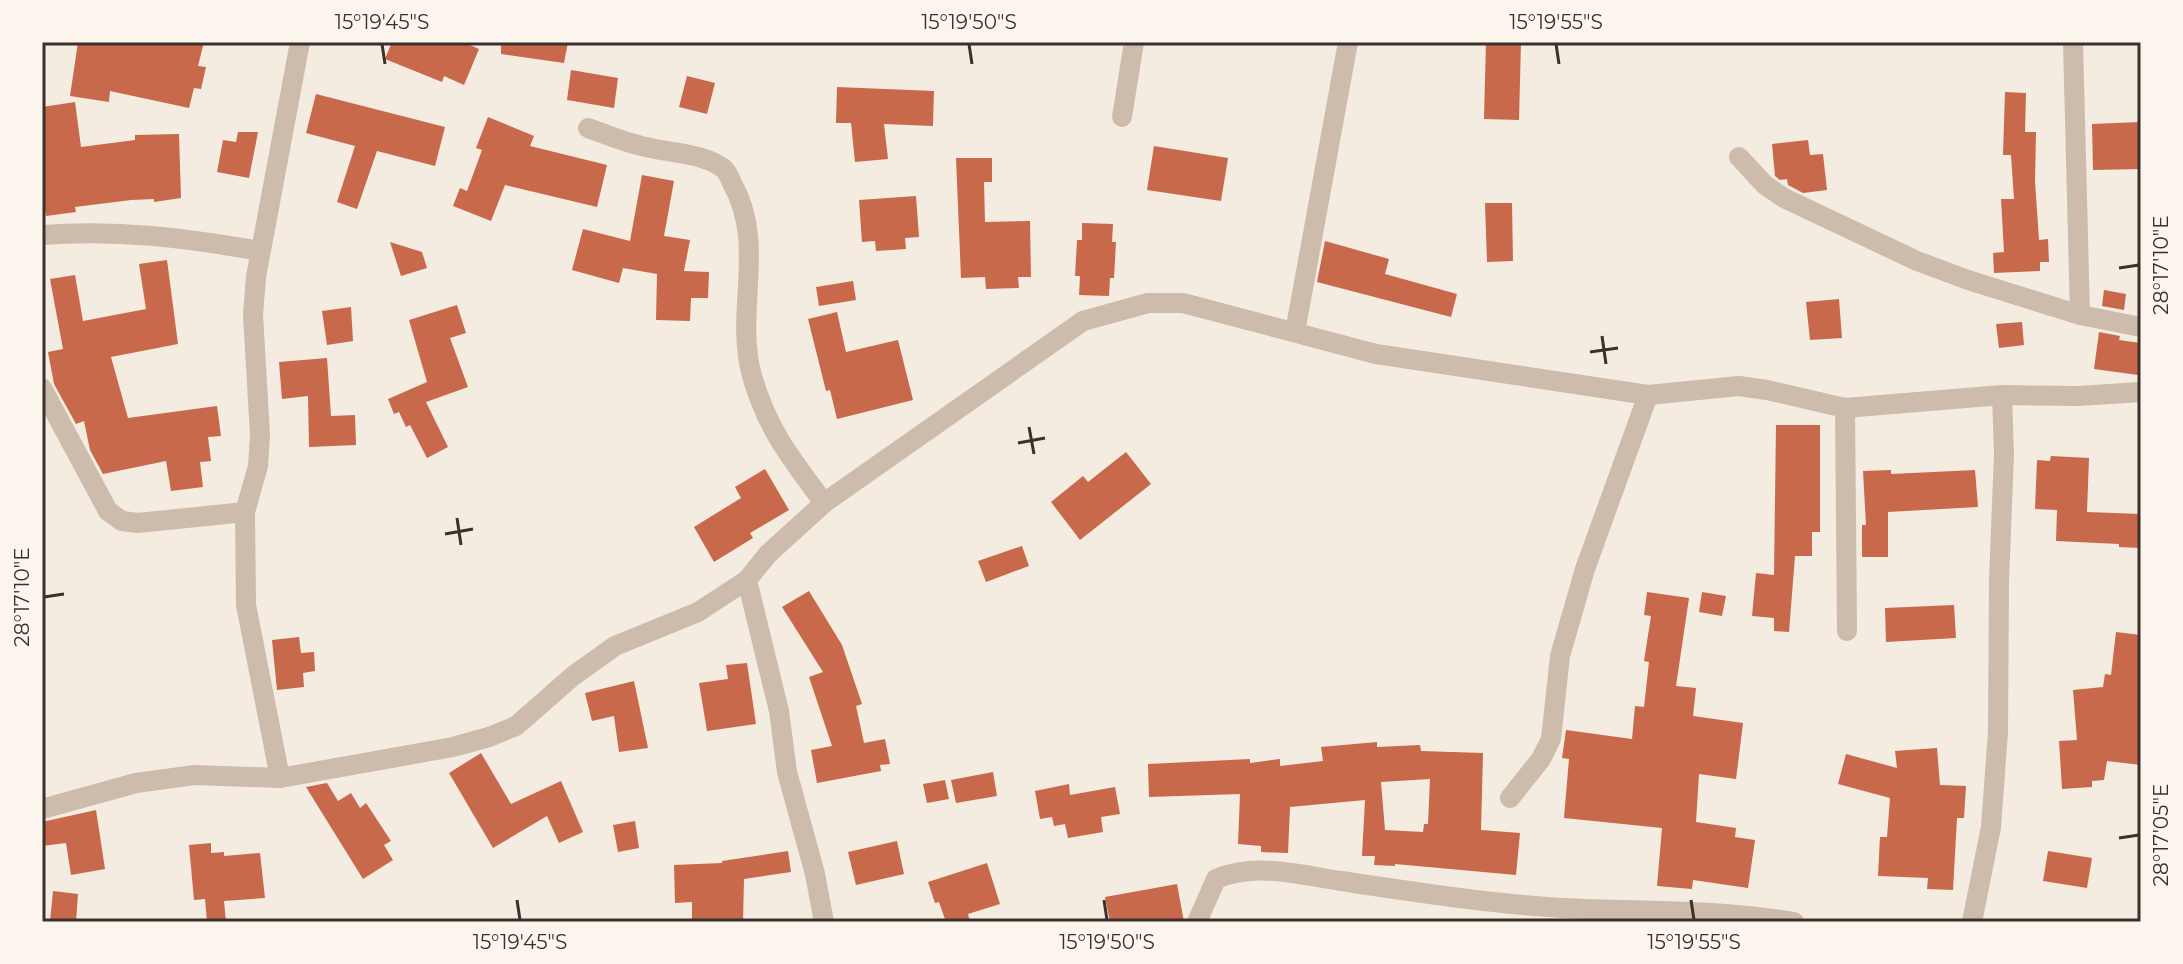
<svg xmlns="http://www.w3.org/2000/svg" width="2183" height="964" font-family="Montserrat,sans-serif">
	<rect width="100%" height="100%" fill="#f4ebe1"/>
	<!-- building -->
	<g fill="#c8694b" fill-rule="evenodd">
		<polygon points="78,42 204,42 198,66 206,67 201,89 194,88 189,108 110,91 109,102 70,96"/>
		<polygon points="392,42 463,42 479,49 464,85 444,76 442,82 385,59"/>
		<polygon points="501,42 568,42 564,63 501,54"/>
		<polygon points="1486,42 1521,42 1519,120 1484,119"/>
		<polygon points="571,70 618,78 614,108 567,100"/>
		<polygon points="687,76 715,83 707,114 679,107"/>
		<polygon points="837,87 934,91 933,126 884,124 888,159 855,162 851,123 836,123"/>
		<polygon points="2005,92 2026,93 2025,132 2036,132 2035,181 2039,240 2048,239 2049,262 2040,262 2040,271 1994,273 1993,253 2004,252 2001,199 2014,199 2011,155 2003,155"/>
		<polygon points="316,94 445,127 435,166 377,151 357,209 337,202 355,146 306,133"/>
		<polygon points="75,102 81,147 135,140 135,135 179,134 181,198 154,202 154,199 131,200 75,207 76,212 46,216 42,192 42,107"/>
		<polygon points="488,117 534,136 530,146 607,165 597,207 505,185 491,221 453,206 460,188 467,191 482,150 476,148"/>
		<polygon points="2141,122 2141,169 2093,170 2092,124"/>
		<polygon points="238,132 258,132 249,178 217,172 223,140 236,142"/>
		<polygon points="1808,140 1810,155 1823,154 1827,190 1803,193 1788,185 1787,179 1780,180 1775,176 1772,144"/>
		<polygon points="1154,146 1228,158 1221,201 1147,190"/>
		<polygon points="956,158 992,158 992,182 984,182 985,222 1030,221 1031,277 1018,277 1019,288 986,289 985,277 961,278"/>
		<polygon points="642,175 674,181 664,236 690,240 684,271 709,272 708,298 691,298 690,321 656,320 657,274 623,268 619,283 572,270 583,229 630,241"/>
		<polygon points="916,196 919,237 905,238 906,249 876,251 875,241 862,242 859,200"/>
		<polygon points="1485,203 1512,203 1513,261 1487,262"/>
		<polygon points="1082,223 1113,224 1112,242 1116,242 1114,278 1110,278 1109,296 1079,295 1080,276 1075,276 1077,240 1082,240"/>
		<polygon points="1325,241 1389,259 1385,274 1457,294 1451,317 1317,282"/>
		<polygon points="390,242 422,252 427,268 401,276"/>
		<polygon points="167,260 178,344 111,357 128,418 217,406 221,436 208,437 211,461 200,462 203,487 171,491 166,461 103,474 90,450 84,421 76,424 54,384 48,352 63,349 50,279 75,275 83,321 146,309 139,264"/>
		<polygon points="853,281 856,300 819,306 816,287"/>
		<polygon points="2104,290 2126,294 2124,310 2102,306"/>
		<polygon points="1839,299 1842,338 1810,340 1806,302"/>
		<polygon points="457,305 466,333 450,338 468,387 426,402 448,447 427,458 410,425 406,427 399,412 394,414 388,399 427,382 409,320"/>
		<polygon points="351,307 353,341 327,345 322,311"/>
		<polygon points="837,312 846,352 898,340 913,400 837,419 830,390 826,391 808,319"/>
		<polygon points="2022,322 2024,345 1999,348 1996,324"/>
		<polygon points="2099,332 2120,336 2119,340 2141,343 2138,375 2094,369"/>
		<polygon points="327,358 331,416 355,415 356,445 309,447 308,396 282,399 279,362"/>
		<polygon points="1776,425 1820,425 1820,532 1812,532 1812,556 1795,556 1789,632 1774,631 1774,618 1752,616 1756,573 1774,575"/>
		<polygon points="1126,452 1151,484 1080,540 1051,502 1083,476 1088,482"/>
		<polygon points="2051,456 2089,458 2087,512 2141,514 2141,548 2119,547 2119,544 2056,541 2057,510 2035,509 2037,460 2050,461"/>
		<polygon points="765,469 789,510 750,533 753,538 714,562 694,527 741,498 735,487"/>
		<polygon points="1891,470 1891,474 1975,470 1978,507 1888,512 1888,557 1862,557 1862,525 1866,525 1863,471"/>
		<polygon points="1022,546 1029,566 986,582 978,561"/>
		<polygon points="809,591 842,645 862,704 856,706 864,743 885,739 890,764 880,765 881,771 817,783 811,750 832,746 809,677 823,672 782,607"/>
		<polygon points="1647,592 1689,598 1676,686 1696,688 1693,716 1743,723 1736,779 1699,774 1696,822 1736,828 1735,837 1755,840 1748,888 1693,880 1692,889 1657,886 1662,828 1564,818 1569,759 1562,758 1566,730 1632,739 1635,706 1644,707 1649,662 1644,661 1651,616 1644,615"/>
		<polygon points="1702,592 1726,596 1722,616 1699,612"/>
		<polygon points="1954,605 1956,638 1886,642 1885,608"/>
		<polygon points="2116,632 2141,635 2138,727 2141,727 2141,765 2107,761 2104,780 2092,781 2092,787 2062,789 2059,741 2077,740 2073,690 2103,687 2105,674 2111,675"/>
		<polygon points="299,637 301,653 314,652 315,671 303,673 304,687 277,690 272,640"/>
		<polygon points="747,663 756,724 707,731 699,683 728,679 726,665"/>
		<polygon points="634,681 648,748 619,752 614,716 592,721 585,693"/>
		<path d="M1377,742v5l43,-2 1,6 62,2 -2,77 39,3 -4,42 -121,-11v2l-21,-1 1,-9h-13l3,-56 -75,7 -2,46 -27,-1v-6l-23,-2 2,-50 -91,3 -1,-33 102,-5v4l30,-4v7l43,-5 -2,-14zM1430,779l-2,45h-4l-1,8 -38,-2 -4,-48z"/>
		<polygon points="1937,748 1940,785 1966,786 1964,818 1957,818 1953,890 1927,889 1928,878 1878,876 1880,837 1887,837 1890,798 1838,784 1846,754 1897,768 1895,751"/>
		<polygon points="481,753 511,804 561,781 583,832 559,843 547,816 493,848 449,773"/>
		<polygon points="993,772 997,796 956,803 951,780"/>
		<polygon points="945,780 949,799 927,803 923,784"/>
		<polygon points="327,783 338,801 351,793 360,808 366,803 391,841 384,845 393,860 363,879 306,787"/>
		<polygon points="1069,784 1070,795 1115,787 1120,814 1101,817 1103,832 1068,838 1065,824 1054,826 1052,817 1040,819 1035,791"/>
		<polygon points="96,810 105,869 71,875 66,843 42,846 42,822"/>
		<polygon points="635,821 639,848 618,852 613,825"/>
		<polygon points="897,841 904,874 856,885 848,852"/>
		<polygon points="211,843 211,853 224,852 224,856 260,853 265,898 224,901 226,922 207,922 205,899 194,900 189,845"/>
		<polygon points="788,851 791,872 744,879 743,922 692,922 692,902 675,903 674,865 722,863 722,861"/>
		<polygon points="2048,851 2092,858 2087,888 2043,881"/>
		<polygon points="987,863 1000,904 968,914 970,922 946,922 939,902 935,903 928,882"/>
		<polygon points="1177,884 1184,922 1110,922 1105,897"/>
		<polygon points="53,891 78,894 76,922 50,922"/>
	</g>
	<g fill="none" stroke-linecap="round" stroke-linejoin="round">
		<!-- minor -->
		<g stroke="#cdbbac" stroke-width="20">
			<polyline points="2073,42 2080,315"/>
			<polyline points="1122,117 1134,42"/>
			<path d="M588,128c19,7 38,15 58,19 24,6 56,6 77,21 4,3 7,10 9,15 35,62 2,127 20,193 16,55 39,82 72,127"/>
			<polyline points="1739,157 1765,185 1784,198 1917,261 1968,280 2080,315 2141,327"/>
			<path d="M42,235c75,-6 144,3 218,16"/>
			<polyline points="1295,332 1348,42"/>
			<polyline points="42,388 108,511 122,521 138,523 245,512"/>
			<polyline points="1845,408 1847,631"/>
			<polyline points="747,580 779,711 787,772 815,874 824,922"/>
			<polyline points="280,778 246,605 245,512 258,466 260,435 253,315 256,277 300,42"/>
			<polyline points="1510,798 1541,759 1551,739 1560,656 1585,569 1648,395"/>
			<polyline points="42,809 136,783 195,775 280,778 453,747 489,737 516,726 573,676 615,646 698,612 747,580 768,554 824,503 1083,321 1148,303 1183,303 1376,354 1648,395 1739,386 1767,390 1845,408 2002,395 2078,396 2141,392"/>
			<path d="M1197,922l19,-43c40,-17 84,-4 125,2 74,11 149,23 223,27 77,4 154,1 230,14"/>
			<polyline points="1972,922 1991,827 1998,732 1999,580 2004,454 2002,395"/>
		</g>
	</g>
	<!-- ticks -->
	<path fill="none" stroke="#3b302b" stroke-width="3" d="M382,44l3,20M969,44l3,20M1556,44l3,20M2119,268l20,-3M1602,336l4,28M1590,352l28,-4M1029,427l5,27M1018,443l27,-5M457,518l4,27M445,534l28,-5M44,597l20,-3M2119,838l20,-3M517,900l3,20M1104,900l3,20M1691,900l3,20"/>
	<!-- border -->
	<rect width="2183" height="964" fill="none" stroke="#fbf5ee" stroke-width="88"/>
	<rect x="44" y="44" width="2095" height="876" fill="none" stroke="#3b302b" stroke-width="3"/>
	<g font-size="20" text-anchor="middle" fill="#3b302b">
		<text x="382" y="29">15°19'45"S</text>
		<text x="969" y="29">15°19'50"S</text>
		<text x="1556" y="29">15°19'55"S</text>
		<text transform="translate(2161 265) rotate(-90)" y="7">28°17'10"E</text>
		<text transform="translate(22 597) rotate(-90)" y="7">28°17'10"E</text>
		<text transform="translate(2161 835) rotate(-90)" y="7">28°17'05"E</text>
		<text x="520" y="949">15°19'45"S</text>
		<text x="1107" y="949">15°19'50"S</text>
		<text x="1694" y="949">15°19'55"S</text>
	</g>
</svg>
